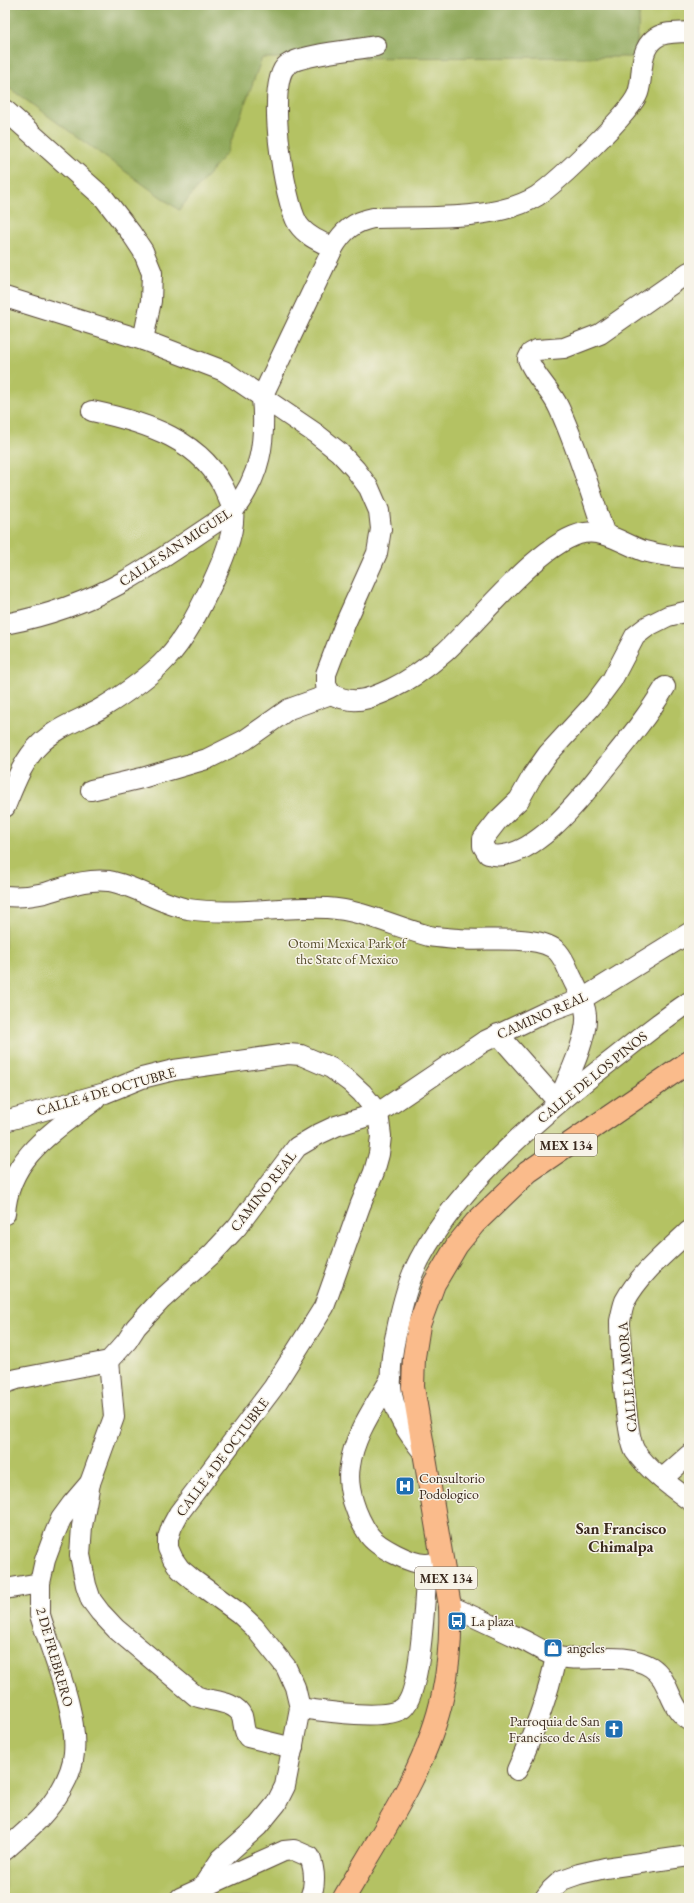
<svg xmlns="http://www.w3.org/2000/svg" width="694" height="1903" font-family="'EB Garamond',serif">
	<rect width="100%" height="100%" fill="#f7f3e8"/>
	<filter id="ink" filterUnits="userSpaceOnUse"><feTurbulence type="fractalNoise" baseFrequency=".025" numOctaves="2"/><feDisplacementMap in="SourceGraphic" scale="8" xChannelSelector="R" yChannelSelector="G"/><feConvolveMatrix kernelMatrix="1 2 1 2 8 2 1 2 1" color-interpolation-filters="sRGB"/></filter>
	<filter id="wash" filterUnits="userSpaceOnUse"><feTurbulence type="fractalNoise" baseFrequency=".012" numOctaves="4" result="noise"/><feDisplacementMap in="SourceGraphic" scale="16" xChannelSelector="R" yChannelSelector="G"/><feGaussianBlur stdDeviation="0.9" result="paint"/><feColorMatrix in="noise" values="0 0 0 0 0 0 0 0 0 0 0 0 0 0 0 0 0 1.4 0 .05"/><feComposite in="paint" operator="in"/></filter>
	<g filter="url(#wash)">
		<rect width="100%" height="100%" fill="#eae1c0"/>
		<!-- green -->
		<rect fill="#b4c264" stroke="#787641" x="5" y="5" width="684" height="1893"/>
		<!-- forest -->
		<polygon fill="#8fa85a" stroke="#65693c" points="5,5 640,5 636,57 262,58 227,152 179,210 5,85"/>
	</g>
	<g filter="url(#ink)">
		<g fill="none" stroke-linecap="round" stroke-linejoin="round">
			<!-- minor casing -->
			<g stroke="#554536" stroke-width="22">
				<g id="minor">
					<polyline points="5,110 104,198 131,233 143,251 152,273 151,301 143,340"/>
					<path d="M333,248c-12,-6 -27,-12 -35,-24 -14,-22 -33,-142 -11,-159 14,-11 69,-15 89,-19"/>
					<polyline points="5,297 143,340 224,371 315,433 339,452 355,469 369,488 379,511 381,529 377,553 345,624 326,674 326,685 331,694"/>
					<path d="M605,535c-15,-43 -27,-86 -46,-127 -8,-18 -25,-32 -31,-49l3,-6 6,-3 27,-2 36,-14 89,-62"/>
					<path d="M5,624c42,-8 82,-22 120,-43 37,-21 72,-47 108,-70 28,-35 33,-70 29,-114l71,-149c10,-17 20,-26 40,-30 49,-2 122,4 164,-22 19,-13 95,-84 101,-103 6,-17 0,-41 16,-54 9,-8 24,-6 35,-7"/>
					<path d="M665,687c-18,30 -38,54 -60,81 -22,28 -75,98 -117,86l-5,-8v-7l14,-18 22,-21 14,-25 15,-21 46,-50 18,-24 23,-44 13,-10 20,-10 21,-5"/>
					<path d="M331,694c22,11 37,6 60,-5 19,-9 38,-23 54,-37 33,-30 97,-112 139,-119 20,-4 42,12 60,18 15,4 30,6 45,7"/>
					<polyline points="91,790 142,778 207,759 245,740 289,709 331,694"/>
					<path d="M5,807c9,-22 18,-47 35,-63 17,-17 40,-24 60,-35 23,-14 49,-31 67,-51 19,-20 32,-48 44,-72 9,-19 25,-54 22,-75 -1,-5 -4,-11 -6,-16 -22,-55 -83,-73 -135,-84"/>
					<path d="M5,896c13,1 27,0 40,-3 21,-6 41,-15 64,-12 28,5 51,23 79,28 46,7 93,-3 139,-1 35,2 69,19 102,28 10,2 20,2 29,3 25,3 83,-6 100,13 7,8 9,16 14,26 5,11 13,24 14,37 2,23 -19,65 -28,87"/>
					<polyline points="498,1034 558,1102"/>
					<polyline points="5,1121 105,1093 142,1078 174,1070 288,1054 301,1055 331,1068 350,1082 362,1093 378,1113 381,1136 379,1154 374,1172 360,1206 324,1307 273,1388 179,1513 172,1526 168,1538 168,1548 173,1559 180,1569 192,1579 239,1613 254,1627 286,1667 295,1687 300,1708 285,1786 276,1804 258,1826 221,1859 203,1886"/>
					<path d="M5,1214c3,-57 49,-83 90,-114"/>
					<path d="M689,1231c-22,21 -49,42 -64,70 -2,5 -4,15 -5,20 0,21 6,116 15,130 14,20 35,35 54,49"/>
					<path d="M391,1378c-15,27 -37,56 -41,88 -4,22 6,50 19,69 8,12 44,30 58,29 5,0 11,-2 15,-3"/>
					<polyline points="5,1383 17,1379 109,1361 127,1341 136,1327 161,1300 212,1254 237,1227 297,1147 319,1134 336,1126 378,1113 483,1042 546,1012 582,999 689,933"/>
					<path d="M423,1452c-12,-15 -23,-30 -29,-49 -6,-21 -3,-47 2,-69 4,-20 9,-42 17,-61 35,-80 126,-156 194,-209 27,-21 53,-43 82,-62"/>
					<polyline points="662,1479 689,1455"/>
					<path d="M90,1483l-8,43 -2,29 6,30 5,15 9,12 16,17 80,67c14,6 39,4 46,20 2,7 1,15 6,21l45,11"/>
					<polyline points="5,1589 40,1583"/>
					<path d="M450,1606c25,11 50,23 75,35 10,5 22,13 33,16 30,6 64,-7 93,10 20,13 17,40 38,53"/>
					<path d="M300,1708c21,3 86,13 103,0 19,-15 22,-117 24,-144"/>
					<path d="M517,1770c17,-38 31,-72 39,-114"/>
					<path d="M5,1850c11,-10 23,-20 34,-31 16,-17 33,-42 35,-66 4,-42 -22,-98 -34,-138v-32l5,-23 10,-27 6,-14 11,-15 18,-21 24,-66 -5,-56"/>
					<path d="M180,1898l104,-47 10,-1 16,7c5,14 6,27 0,41"/>
					<polyline points="545,1898 551,1890 562,1880 579,1874 605,1868 689,1856"/>
				</g>
			</g>
			<!-- major casing -->
			<g stroke="#554536" stroke-width="24">
				<path id="major" d="M344,1898c37,-64 84,-131 99,-204 6,-29 8,-59 7,-88l-37,-219 1,-30 5,-32 15,-41 23,-39 18,-22 53,-51 161,-110"/>
			</g>
			<!-- minor -->
			<use href="#minor" stroke="#fff" stroke-width="20"/>
			<!-- major -->
			<use href="#major" stroke="#fabb8b" stroke-width="22"/>
		</g>
	</g>
	<!-- icons -->
	<defs>
		<g id="hospital-square" transform="scale(1)"><rect x="-9" y="-9" width="18" height="18" rx="4" fill="#1f6fb2" stroke="#f7f3e8"/><path d="M-5-5h3v3.5h4V-5h3V5h-3V1.5h-4V5h-3Z" fill="#fff"/></g>
		<g id="bus-square" transform="scale(1)"><rect x="-9" y="-9" width="18" height="18" rx="4" fill="#1f6fb2" stroke="#f7f3e8"/><path d="M-5-6H5V4H4V6H2V4H-2V6H-4V4H-5ZM-3.5-4V0h7V-4ZM-3.5 1.2v1.5H-2V1.2ZM2 1.2v1.5H3.5V1.2Z" fill="#fff"/></g>
		<g id="shop-square" transform="scale(1)"><rect x="-9" y="-9" width="18" height="18" rx="4" fill="#1f6fb2" stroke="#f7f3e8"/><path d="M-5-2.5h2.3a2.7 3.5 0 0 1 5.4 0H5L5.5 6h-11ZM-1.5-2.5h3a1.5 2.3 0 0 0-3 0Z" fill="#fff"/></g>
		<g id="church-square" transform="scale(1)"><rect x="-9" y="-9" width="18" height="18" rx="4" fill="#1f6fb2" stroke="#f7f3e8"/><path d="M-1.2-6h2.4v3.5h3.3v2.4h-3.3V6h-2.4V-.1h-3.3v-2.4h3.3Z" fill="#fff"/></g>
	</defs>
	<g fill-rule="evenodd">
		<use href="#hospital-square" x="405" y="1486"/>
		<use href="#bus-square" x="457" y="1621"/>
		<use href="#shop-square" x="553" y="1648"/>
		<use href="#church-square" x="614" y="1729"/>
	</g>
	<g text-anchor="middle" dominant-baseline="central" stroke-width="3" stroke-linejoin="round" paint-order="stroke">
		<!-- shield labels -->
		<g fill="#f7f3e8" stroke="#73665b" stroke-width="1">
			<rect x="535" y="1134" width="62" height="22" rx="3"/>
			<rect x="415" y="1567" width="62" height="22" rx="3"/>
		</g>
		<g font-size="13" font-weight="bold" fill="#3b2a1e">
			<text x="566" y="1145">MEX 134</text>
			<text x="446" y="1578">MEX 134</text>
		</g>
		<!-- street labels -->
		<g font-size="14" fill="#3b2a1e" stroke="#f7f3e8">
			<text transform="translate(175 547) rotate(-33)">CALLE SAN MIGUEL</text>
			<text transform="translate(542 1015) rotate(-24)">CAMINO REAL</text>
			<text transform="translate(592 1077) rotate(-39)">CALLE DE LOS PINOS</text>
			<text transform="translate(106 1091) rotate(-16)">CALLE 4 DE OCTUBRE</text>
			<text transform="translate(263 1191) rotate(-52)">CAMINO REAL</text>
			<text transform="translate(627 1377) rotate(-95)">CALLE LA MORA</text>
			<text transform="translate(222 1457) rotate(-53)">CALLE 4 DE OCTUBRE</text>
			<text transform="translate(55 1657) rotate(74)">2 DE FREBRERO</text>
		</g>
		<!-- park labels -->
		<g font-size="14" fill="#595030" stroke="#f7f3e8">
			<text x="347" y="943">Otomi Mexica Park of<tspan x="347" dy="16">the State of Mexico</tspan></text>
		</g>
		<!-- poi labels -->
		<g font-size="14" fill="#3b2a1e" stroke="#f7f3e8" text-anchor="start">
			<text x="419" y="1478">Consultorio<tspan x="419" dy="16">Podologico</tspan></text>
			<text x="471" y="1621">La plaza</text>
			<text x="567" y="1648">angeles</text>
			<text x="600" y="1721" text-anchor="end">Parroquia de San<tspan x="600" dy="16">Francisco de Asís</tspan></text>
		</g>
		<!-- quarter labels -->
		<g font-size="16" font-weight="bold" fill="#3b2a1e" stroke="#f7f3e8">
			<text x="621" y="1528">San Francisco<tspan x="621" dy="18">Chimalpa</tspan></text>
		</g>
	</g>
	<!-- margin -->
	<rect width="694" height="1903" fill="none" stroke="#f7f3e8" stroke-width="20"/>
</svg>
